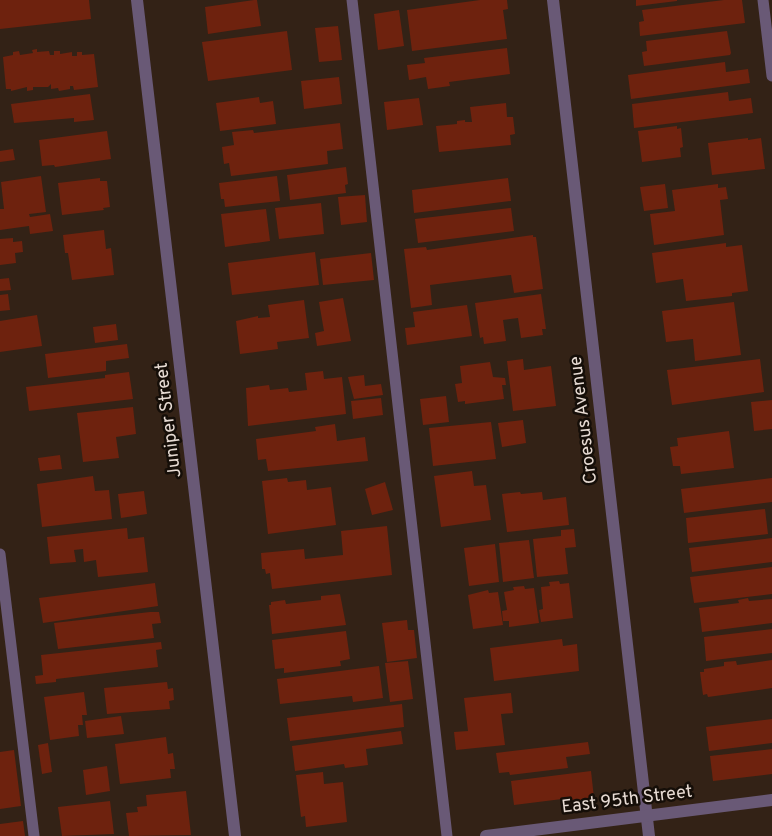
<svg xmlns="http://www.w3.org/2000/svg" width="772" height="836" font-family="Overpass,sans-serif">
	<rect width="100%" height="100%" fill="#332216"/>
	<!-- building -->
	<g fill="#6e220e">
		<polygon points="0,0 89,0 91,19 0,29"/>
		<polygon points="254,0 257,0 261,26 208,34 205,7"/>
		<polygon points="480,0 507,0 508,9 503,10 507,39 412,51 407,10"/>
		<polygon points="636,0 677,0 677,1 636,6"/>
		<polygon points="724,0 742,0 745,23 640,36 639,22 644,21 642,10"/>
		<polygon points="399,10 404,46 378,50 374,14"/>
		<polygon points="338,26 342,60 319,62 315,28"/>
		<polygon points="287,31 292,70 208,81 202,42"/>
		<polygon points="727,31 731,53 730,55 644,66 642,52 647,51 646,41"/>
		<polygon points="507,48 510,74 449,82 450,86 428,89 426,77 409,80 407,65 425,63 424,58"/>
		<polygon points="37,49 37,52 49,51 50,55 54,55 54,51 60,51 60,54 72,52 72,56 77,56 77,52 82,52 82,55 94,54 98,87 74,90 73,86 70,86 70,89 59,91 58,88 51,89 51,84 48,87 33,87 33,90 27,91 27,87 11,91 11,89 6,89 3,57 13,55 13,52 19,51 20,55 33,53 32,50"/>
		<polygon points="725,62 726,72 748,69 750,83 631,99 628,75"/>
		<polygon points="339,77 342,104 304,109 301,81"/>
		<polygon points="728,92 729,101 751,98 753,113 634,128 632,104"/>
		<polygon points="90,94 94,120 74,122 74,118 14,123 11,104"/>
		<polygon points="259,97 260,103 273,101 276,124 220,131 216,103"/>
		<polygon points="419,98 423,125 387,130 384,102"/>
		<polygon points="506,103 507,117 513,117 515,134 510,135 511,145 439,152 436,126 457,124 457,121 465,120 465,122 472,122 470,107"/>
		<polygon points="340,123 343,149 327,151 328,164 231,176 229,163 224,164 222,147 234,145 232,132 253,130 254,133"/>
		<polygon points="677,126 677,129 681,128 683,147 680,148 681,157 642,162 638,131"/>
		<polygon points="107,131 111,159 55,167 54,165 42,166 39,140"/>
		<polygon points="748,138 748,140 761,138 765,169 712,175 708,143"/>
		<polygon points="13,149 15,160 0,162 0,151"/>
		<polygon points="346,167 348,184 345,185 346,193 290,200 287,175"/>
		<polygon points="41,176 46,212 29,214 30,217 50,214 53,231 30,234 29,226 0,230 0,209 4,209 1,182"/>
		<polygon points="277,176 280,201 225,207 224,199 221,199 219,183"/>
		<polygon points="100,178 100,181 107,181 110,207 103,208 104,210 62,215 58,183"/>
		<polygon points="508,178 511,201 414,213 412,190"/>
		<polygon points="665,184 668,208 644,211 640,187"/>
		<polygon points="718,184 718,188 726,187 728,199 720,200 724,235 654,245 650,214 675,211 672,190"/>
		<polygon points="365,195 367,222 341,225 338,197"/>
		<polygon points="321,203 324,234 279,239 275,208"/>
		<polygon points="511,208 514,231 418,243 415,219"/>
		<polygon points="266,209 270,241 225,247 221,214"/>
		<polygon points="104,230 106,249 111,248 114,275 72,280 68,253 65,253 63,235"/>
		<polygon points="533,235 533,237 536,237 543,289 514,293 511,275 430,285 432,305 411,308 404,249 426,247 427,250"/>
		<polygon points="13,238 13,242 22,241 23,252 15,253 16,263 0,265 0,239"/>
		<polygon points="726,243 726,247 742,245 748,291 732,293 732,296 686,301 683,279 656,283 652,253"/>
		<polygon points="315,252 319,285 232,295 228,263"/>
		<polygon points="371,253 374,280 323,285 320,259"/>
		<polygon points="9,278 11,290 0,291 0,279"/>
		<polygon points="8,294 10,310 0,311 0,295"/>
		<polygon points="541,294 546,329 542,329 543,335 521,338 518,318 503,320 506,341 484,344 483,337 480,338 475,303"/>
		<polygon points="343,298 351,341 317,346 315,333 324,331 319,302"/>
		<polygon points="304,300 309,338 277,342 278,349 240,354 236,321 258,316 258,318 270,317 268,305"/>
		<polygon points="734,302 741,355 695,361 693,339 666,342 662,311"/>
		<polygon points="467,305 472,336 407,345 405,328 415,327 413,312"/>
		<polygon points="37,315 42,346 0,352 0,321"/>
		<polygon points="116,324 118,340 95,343 93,327"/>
		<polygon points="127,344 129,358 106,361 106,371 48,378 45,354"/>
		<polygon points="523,359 524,370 551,366 556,406 513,411 507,361"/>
		<polygon points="760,359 764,392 672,405 667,370"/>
		<polygon points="490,362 493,377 505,378 506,385 502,385 504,399 465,404 465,401 458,402 455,384 462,383 460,366"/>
		<polygon points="323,371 324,379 342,377 346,414 248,426 246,388 269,385 270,390 288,388 289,392 307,390 305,373"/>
		<polygon points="129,372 133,399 29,411 26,387 105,378 105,375"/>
		<polygon points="364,375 365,386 381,384 383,395 354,399 348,377"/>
		<polygon points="446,396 449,422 423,425 420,399"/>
		<polygon points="381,398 383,415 353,419 351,401"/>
		<polygon points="772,400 772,429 754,431 751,402"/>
		<polygon points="133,407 136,434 116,437 119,458 83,462 77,413"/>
		<polygon points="523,420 526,443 502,447 498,423"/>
		<polygon points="491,422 496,459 433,466 429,428"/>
		<polygon points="335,424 337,441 365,437 368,461 268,471 266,459 258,460 256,439 316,431 315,427"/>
		<polygon points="729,431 734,468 681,474 680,466 673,466 670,447 678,446 677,438"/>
		<polygon points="60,455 62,469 40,471 38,458"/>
		<polygon points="472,471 474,486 486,485 491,520 441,527 434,476"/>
		<polygon points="93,476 95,491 109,490 112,519 42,527 37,484"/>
		<polygon points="287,478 288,482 306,480 307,490 331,487 336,525 268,534 262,481"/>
		<polygon points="772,478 772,502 684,513 681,489"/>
		<polygon points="385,482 393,510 372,515 365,489"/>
		<polygon points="144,491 147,514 121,518 118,494"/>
		<polygon points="520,492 521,494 542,492 543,500 566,497 569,525 507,532 502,494"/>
		<polygon points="765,509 768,534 688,543 686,518"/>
		<polygon points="387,526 392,575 272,589 270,573 266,574 265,569 262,569 261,553 304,549 305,559 343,555 341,531"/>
		<polygon points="127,528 128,539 144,537 148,572 98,577 96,560 84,562 83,549 74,550 76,562 50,564 47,537"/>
		<polygon points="574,529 576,547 565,548 568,574 537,577 533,539 561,536 561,530"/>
		<polygon points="772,538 772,562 692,572 689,548"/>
		<polygon points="529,540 534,578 503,582 499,543"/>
		<polygon points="495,544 499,582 469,586 464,548"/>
		<polygon points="772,567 772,594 694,603 690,577"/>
		<polygon points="559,581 560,584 569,583 573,618 541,622 539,610 543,609 541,587 550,586 549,582"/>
		<polygon points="155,583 158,606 43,623 39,598"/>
		<polygon points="524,586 525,589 534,588 539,623 509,627 509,621 503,621 502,611 507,610 504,592 514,590 513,587"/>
		<polygon points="488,590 489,593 498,592 503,625 473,629 468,595"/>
		<polygon points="340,594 346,625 272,634 269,605 271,605 271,602 285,600 286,604 321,600 321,596"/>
		<polygon points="748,598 749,601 772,599 772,623 702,632 699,608 739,603 738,600"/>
		<polygon points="150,612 159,612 161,623 152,624 154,638 58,649 54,623"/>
		<polygon points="407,620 408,630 414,630 417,658 387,662 382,623"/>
		<polygon points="772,629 772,653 706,661 704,637"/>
		<polygon points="346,631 350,659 340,661 341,666 284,673 284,668 275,669 272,640"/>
		<polygon points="562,639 563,646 577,644 579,671 494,681 490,648"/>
		<polygon points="161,642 162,649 156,650 158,667 56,679 56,682 36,684 35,676 43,675 41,655"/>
		<polygon points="772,660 772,688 708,697 707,694 703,695 700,672 704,672 704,669 724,666 724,662 736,661 737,665"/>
		<polygon points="408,661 413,699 390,702 385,663"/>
		<polygon points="379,666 383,698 353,702 352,696 280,704 277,679"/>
		<polygon points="167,682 168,689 173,688 174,700 169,701 170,709 107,714 104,688"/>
		<polygon points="84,692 87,715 82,715 83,725 78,725 79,736 50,740 44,697"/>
		<polygon points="511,693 513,713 501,714 505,745 456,750 454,732 468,731 464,698"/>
		<polygon points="402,704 404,727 290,741 287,718"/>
		<polygon points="121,716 124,734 87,738 85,721"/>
		<polygon points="772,719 772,743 709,751 706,727"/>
		<polygon points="401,731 403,744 366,749 368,765 345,768 344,764 295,771 292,746"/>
		<polygon points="166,737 168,754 173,753 175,769 170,769 171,778 120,784 115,744"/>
		<polygon points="588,742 590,754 566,757 568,768 510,775 509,772 499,773 496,753"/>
		<polygon points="48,743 52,772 42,774 38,745"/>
		<polygon points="772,749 772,774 713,781 710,756"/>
		<polygon points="14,750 21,806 0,809 0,752"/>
		<polygon points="107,766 110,791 86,795 83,770"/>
		<polygon points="591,771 594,798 571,801 570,798 514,805 511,781"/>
		<polygon points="323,772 324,784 343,782 347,822 306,827 305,816 301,817 296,775"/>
		<polygon points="186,791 191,835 129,836 126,813 138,812 137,807 147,806 146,795"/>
		<polygon points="110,801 114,834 62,836 58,807"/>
		<polygon points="23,821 25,836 0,836 0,824"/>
	</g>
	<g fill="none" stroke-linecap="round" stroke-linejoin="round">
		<!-- lane -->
		<g stroke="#695976" stroke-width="11">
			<polyline points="352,0 447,836"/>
			<polyline points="763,0 772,76"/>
			<polyline points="0,554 34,836"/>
		</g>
		<!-- street -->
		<g stroke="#695976" stroke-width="12">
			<polyline points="137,0 235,836"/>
			<polyline points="553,0 649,836"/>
			<polyline points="486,836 772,800"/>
		</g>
	</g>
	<g text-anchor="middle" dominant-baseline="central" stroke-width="5" stroke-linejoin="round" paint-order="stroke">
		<!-- street labels -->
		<g font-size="18" fill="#e7dbd3" stroke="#150e08">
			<text transform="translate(169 420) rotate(-97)">Juniper Street</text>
			<text transform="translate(584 420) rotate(-97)">Croesus Avenue</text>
			<text transform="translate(627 800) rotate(-7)">East 95th Street</text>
		</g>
	</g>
</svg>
